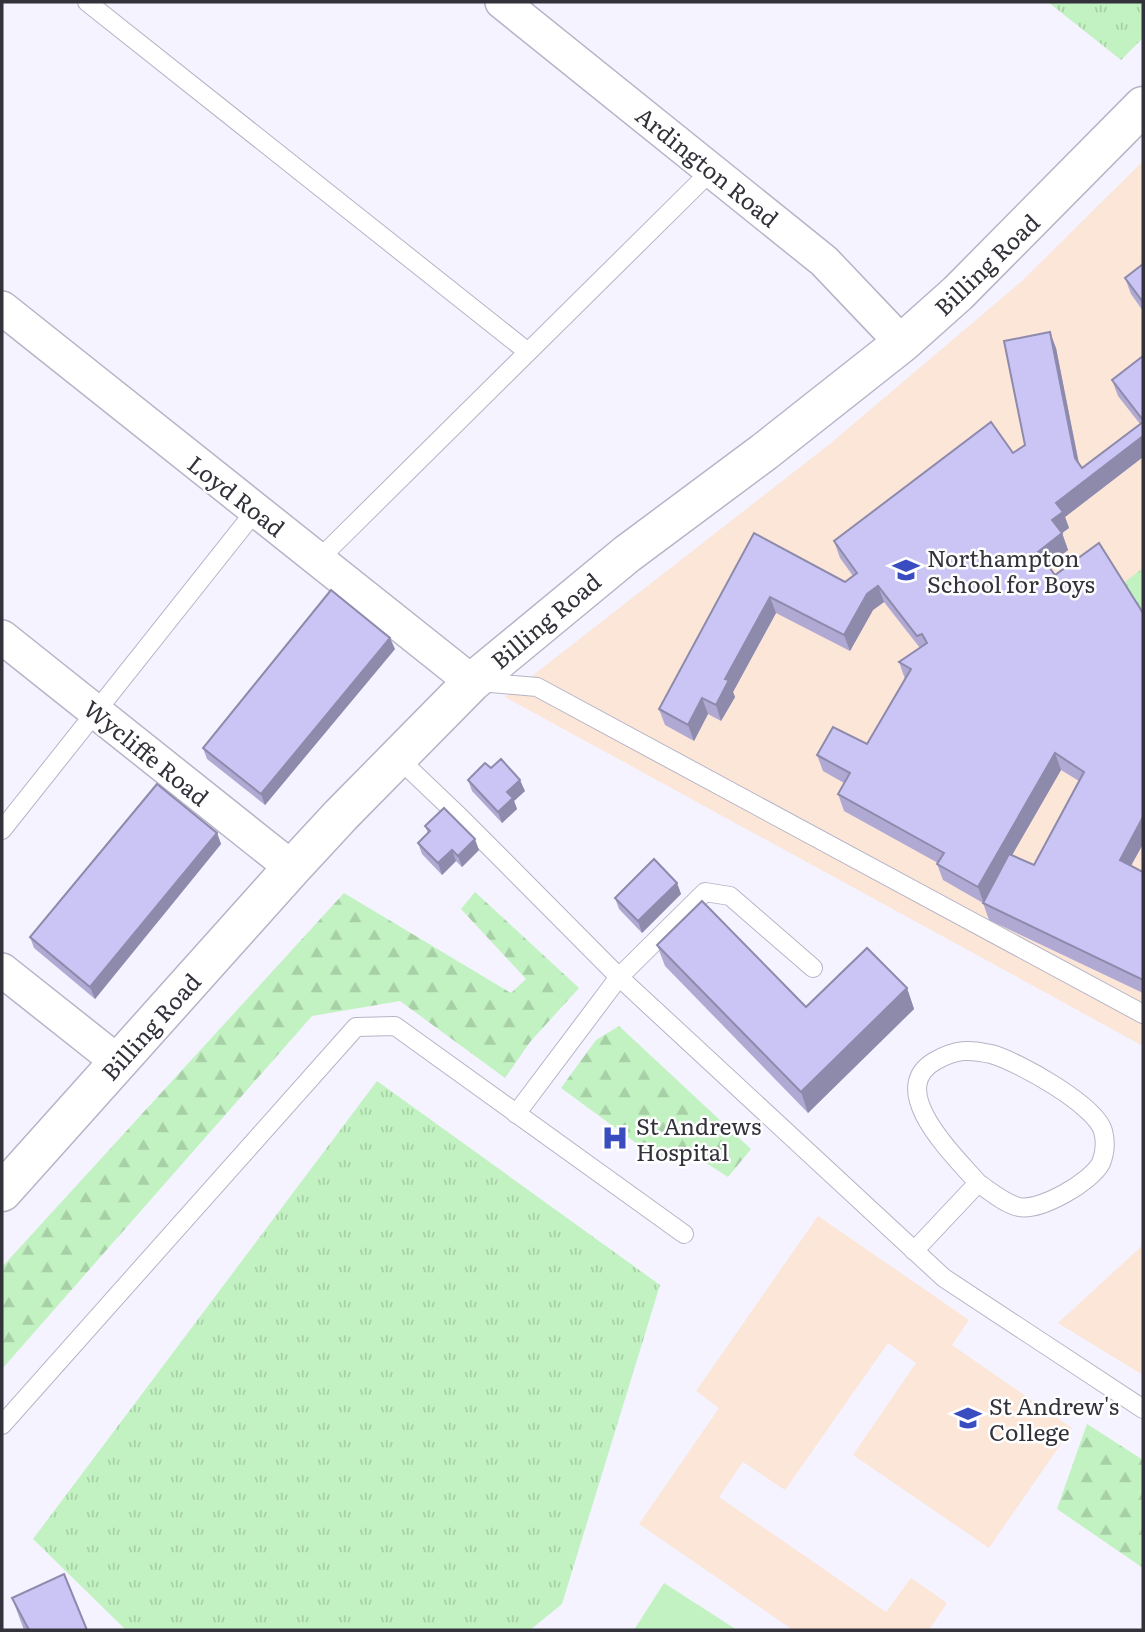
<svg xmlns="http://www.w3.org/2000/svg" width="1145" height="1632" font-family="Literata,serif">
	<defs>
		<pattern id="forest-firs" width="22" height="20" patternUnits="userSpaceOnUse" patternTransform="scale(1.75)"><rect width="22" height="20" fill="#c2f2c1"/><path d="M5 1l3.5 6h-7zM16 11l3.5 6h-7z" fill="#a7d0a7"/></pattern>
		<pattern id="park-tufts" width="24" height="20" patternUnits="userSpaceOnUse" patternTransform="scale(1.75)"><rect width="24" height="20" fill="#c2f2c1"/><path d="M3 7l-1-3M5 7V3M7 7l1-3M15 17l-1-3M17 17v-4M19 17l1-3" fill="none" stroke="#a7d0a7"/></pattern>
	</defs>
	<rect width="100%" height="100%" fill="#f4f3ff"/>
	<!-- commercial -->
	<g fill="#fce6d8">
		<polygon points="1143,161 1143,1046 505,697 831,443 1023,280"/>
		<polygon points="818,1216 969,1320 952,1345 1072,1428 989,1548 853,1455 916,1363 888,1343 785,1490 743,1462 719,1497 886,1612 911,1578 947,1603 929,1630 793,1630 639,1524 719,1408 696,1391"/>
		<polygon points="1143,1245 1143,1375 1058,1323"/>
	</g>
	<!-- forest -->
	<g fill="url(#forest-firs)">
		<polygon points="475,892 579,988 530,1042 505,1078 400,1001 312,1016 2,1369 2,1267 344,893 511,993 526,979 461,909"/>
		<polygon points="619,1026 751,1149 728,1177 692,1154 662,1162 561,1088 596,1040"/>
		<polygon points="1087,1424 1143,1460 1143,1568 1057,1509"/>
	</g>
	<!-- park -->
	<g fill="url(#park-tufts)">
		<polygon points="1048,2 1143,2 1143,38 1121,60"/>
		<polygon points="1143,568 1143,620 1121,585"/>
		<polygon points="377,1081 660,1285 562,1604 530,1630 126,1630 33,1539"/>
	</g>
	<!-- pitch -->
	<polygon fill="#c2f2c1" points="664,1583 737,1630 634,1630"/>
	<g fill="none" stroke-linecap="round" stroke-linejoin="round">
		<!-- service casing -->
		<g stroke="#b6b4c6" stroke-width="20">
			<g id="service">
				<polyline points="87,2 528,352"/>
				<polyline points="319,559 712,170"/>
				<polyline points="479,682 537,687 1143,1014"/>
				<polyline points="397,757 461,818 619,977 944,1278 1143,1409"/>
				<polyline points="2,830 256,510"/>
				<polyline points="516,1114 619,977 705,892 730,896 813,968"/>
				<path d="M914,1251l64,-68c-22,-26 -94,-93 -43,-122 21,-12 34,-12 56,-7 26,7 105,51 112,77 3,11 2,22 -2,32 -10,19 -60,48 -82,44 -14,-3 -29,-16 -41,-24"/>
				<polyline points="2,1425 356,1027 395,1026 684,1234"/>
			</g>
		</g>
		<!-- minor casing -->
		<g stroke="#b6b4c6" stroke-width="36">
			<g id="minor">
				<polyline points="502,2 824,261 902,343"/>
				<polyline points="2,308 472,682"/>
				<polyline points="2,637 292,868"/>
				<polyline points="2,970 118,1062"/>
			</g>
		</g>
		<!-- tertiary casing -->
		<g stroke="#b6b4c6" stroke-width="41">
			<polyline id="tertiary" points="2,1192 292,868 341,815 472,682 627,554 764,452 902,343 958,293 1143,106"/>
		</g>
		<!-- service -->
		<use href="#service" stroke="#fff" stroke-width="18"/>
		<!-- minor -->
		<use href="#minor" stroke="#fff" stroke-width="33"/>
		<!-- tertiary -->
		<use href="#tertiary" stroke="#fff" stroke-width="38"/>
	</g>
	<!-- wall -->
	<g fill="#afa9d3" fill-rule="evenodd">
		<polygon points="1143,264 1143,311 1131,294 1125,278"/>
		<path d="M1056,348l23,115 3,5 58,-44 -22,-28 -6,-16 31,-24v101l-78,60 4,11 -7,5 6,17 -20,15 7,10 88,38v231l-12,22 12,6v121l-154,-73 -6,-17 -40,-23 -6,-16 1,-1 -94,-52 -6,-17 6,-11 -21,-12 -6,-16 50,-11 38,-65 -6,-17 21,-14 -36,-46 -11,8 -23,41 -74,-38 -43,79 2,5 -14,24 -13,-7 -14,27 -29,-16 -6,-16 95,-176 91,49 8,-6 -13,-18 -6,-17 179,-88 12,-8zM1061,770l18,11 -45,84 -22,-10z"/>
		<polygon points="395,649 265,805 207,759 203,748"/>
		<polygon points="491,768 525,791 514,801 517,809 502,823 472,791 468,780"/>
		<polygon points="425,826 479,850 462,867 456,861 442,875 422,854 418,843 428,833"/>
		<polygon points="217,833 221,844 95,999 34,948 30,937"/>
		<polygon points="677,883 681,894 642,933 619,909 615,898"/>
		<polygon points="657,945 806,1007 907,988 914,1009 808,1113 665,966"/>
		<polygon points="12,1598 87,1630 24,1630"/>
	</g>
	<!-- shaded-wall -->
	<g fill="#8e8aac">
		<polygon points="1050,332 1056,348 1081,475 1075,458"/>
		<polygon points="1143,436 1143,457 1065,517 1069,528 1062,533 1068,550 1044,569 1038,552 1052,520 1056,503"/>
		<polygon points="878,586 884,602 873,610 850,651 844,635 867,594"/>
		<polygon points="770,597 776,613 733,692 735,697 721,721 716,705 725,679"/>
		<polygon points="390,638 395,649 265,805 261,794"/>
		<polygon points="702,698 708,714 694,741 688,725"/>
		<polygon points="1055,753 1061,770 984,904 978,887"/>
		<polygon points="520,780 525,791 514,801 517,809 502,823 498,812 507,792"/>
		<polygon points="1143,817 1143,844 1125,876 1120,860"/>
		<polygon points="217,833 221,844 95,999 90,987"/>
		<polygon points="475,839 479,850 462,867 458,856"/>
		<polygon points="452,850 456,861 442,875 438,863"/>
		<polygon points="677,883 681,894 642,933 638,921"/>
		<polygon points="907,988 914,1009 808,1113 801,1092"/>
	</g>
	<!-- building -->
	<g fill="#cbc5f5" stroke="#8e8aac" stroke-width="2">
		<polygon points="1143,264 1143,302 1125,278"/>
		<polygon points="1050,332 1075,458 1082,468 1143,422 1143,436 1056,503 1063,512 1052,520 1062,533 1038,552 1055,575 1099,543 1143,613 1143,817 1120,860 1143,872 1143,980 983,903 1009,854 1034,865 1084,772 1055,753 978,887 937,864 944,853 838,794 850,773 817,755 833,727 867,744 911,669 899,662 927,643 922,634 917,636 878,586 867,594 844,635 770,597 725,679 729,680 716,705 702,698 688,725 659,709 754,533 845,582 857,573 834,541 991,422 1013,453 1025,445 1004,341"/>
		<polygon points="1143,356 1143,420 1112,380"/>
		<polygon points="331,590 390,638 261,794 203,748"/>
		<polygon points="501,759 520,780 507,792 513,798 498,812 468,780 485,763 491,768"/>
		<polygon points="157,784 217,833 90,987 30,937"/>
		<polygon points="444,808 475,839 458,856 452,850 438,863 418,843 430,831 425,826"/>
		<polygon points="654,859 677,883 638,921 615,898"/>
		<polygon points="702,901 806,1007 867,948 907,988 801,1092 657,945"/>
		<polygon points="64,1574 87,1630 29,1630 12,1598"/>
	</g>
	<!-- icons -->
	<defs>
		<g id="school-bare" transform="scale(2.1)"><path d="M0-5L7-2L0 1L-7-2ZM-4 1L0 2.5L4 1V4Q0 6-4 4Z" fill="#3a4dc0" stroke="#fff" stroke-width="2.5" paint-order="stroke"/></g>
		<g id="hospital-bare" transform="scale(2.1)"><path d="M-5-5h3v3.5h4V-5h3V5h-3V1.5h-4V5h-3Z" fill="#3a4dc0" stroke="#fff" stroke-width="2.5" paint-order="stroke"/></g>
	</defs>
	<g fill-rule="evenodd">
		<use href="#school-bare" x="906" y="570"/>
		<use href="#hospital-bare" x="615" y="1138"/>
		<use href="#school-bare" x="968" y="1418"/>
	</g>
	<g text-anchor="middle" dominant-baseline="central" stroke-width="5" stroke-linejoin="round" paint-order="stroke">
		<!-- street labels -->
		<g font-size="23" fill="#33323a" stroke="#fff">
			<text transform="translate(708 166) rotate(39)">Ardington Road</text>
			<text transform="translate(986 264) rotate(-44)">Billing Road</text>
			<text transform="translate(237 495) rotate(38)">Loyd Road</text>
			<text transform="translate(545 620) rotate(-40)">Billing Road</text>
			<text transform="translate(147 752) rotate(39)">Wycliffe Road</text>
			<text transform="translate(150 1026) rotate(-48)">Billing Road</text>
		</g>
		<!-- poi labels -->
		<g font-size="23" fill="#33323a" stroke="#fff" text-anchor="start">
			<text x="927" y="557">Northampton<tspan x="927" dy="26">School for Boys</tspan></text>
			<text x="636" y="1125">St Andrews<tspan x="636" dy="26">Hospital</tspan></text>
			<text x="989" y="1405">St Andrew's<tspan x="989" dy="26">College</tspan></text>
		</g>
	</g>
	<!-- border -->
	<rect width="1145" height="1632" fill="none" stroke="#33323a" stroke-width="7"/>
</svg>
